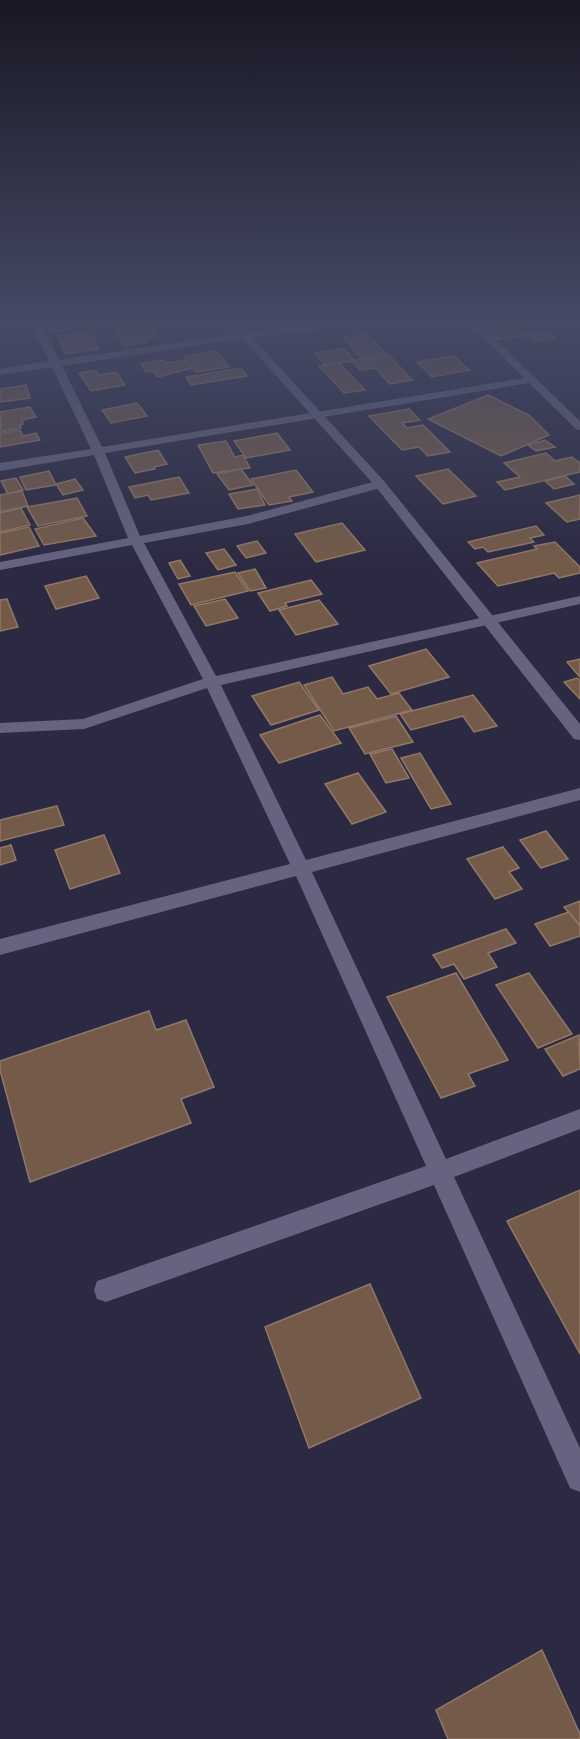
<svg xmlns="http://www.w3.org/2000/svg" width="580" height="1739" font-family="Lato,sans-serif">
	<rect width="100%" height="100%" fill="#2c2a42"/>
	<!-- building -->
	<g fill="#745b49" stroke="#927866" stroke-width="1.5">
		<polygon points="67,322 90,322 93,325 53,332 48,325"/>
		<polygon points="148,325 158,338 146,340 148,342 125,346 114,330"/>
		<polygon points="514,325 527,335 498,340 485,329"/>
		<polygon points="91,332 99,349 65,354 57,336"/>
		<polygon points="546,332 556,338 535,342 526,336"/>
		<polygon points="368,334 387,356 362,359 343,337"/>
		<polygon points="344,348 355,361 325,365 315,353"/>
		<polygon points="216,351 229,367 196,372 184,357"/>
		<polygon points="389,355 412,380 390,384 375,368 360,370 352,361"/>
		<polygon points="454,356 469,370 432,377 417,362"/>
		<polygon points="164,360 166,363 185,360 192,368 158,377 153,371 146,372 141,364"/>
		<polygon points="339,363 365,390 344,393 319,366"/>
		<polygon points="241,368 247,376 191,385 186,377"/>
		<polygon points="96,370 99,375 116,372 125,385 91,391 79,373"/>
		<polygon points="26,385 30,398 0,402 0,389"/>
		<polygon points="488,395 529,415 549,435 501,456 428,419"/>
		<polygon points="137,403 147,416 111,423 102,410"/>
		<polygon points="30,407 36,417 22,420 23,424 20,425 21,428 1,432 0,412"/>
		<polygon points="409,409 420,420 402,423 407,428 423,425 450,452 428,456 419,447 402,450 369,416"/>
		<polygon points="20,430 23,436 36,433 40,440 0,447 0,434"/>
		<polygon points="277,433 290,450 246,458 234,441"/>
		<polygon points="545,440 555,447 536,451 528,445"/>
		<polygon points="226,441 235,457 243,455 250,468 213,473 198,445"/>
		<polygon points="158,450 167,464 154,467 155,469 135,473 125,457"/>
		<polygon points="546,453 555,461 572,457 580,463 580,472 505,490 497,482 520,477 504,463"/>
		<polygon points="241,469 253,485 229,490 217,474"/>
		<polygon points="448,469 476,496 443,504 416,476"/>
		<polygon points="296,470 313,492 289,497 292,501 269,505 251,479"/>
		<polygon points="49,471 56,485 26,490 20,477"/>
		<polygon points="565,476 574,484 554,489 545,481"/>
		<polygon points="179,477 189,493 151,500 148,495 135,498 129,487"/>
		<polygon points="16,478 23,490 8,494 1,481"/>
		<polygon points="75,479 83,490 63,495 56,484"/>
		<polygon points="257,489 265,505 238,509 229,494"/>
		<polygon points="22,491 28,506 0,512 0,495"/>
		<polygon points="580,495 580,519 567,522 546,503"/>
		<polygon points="77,498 87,516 38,526 27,507"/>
		<polygon points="21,508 30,525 0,532 0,513"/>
		<polygon points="83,518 96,536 44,545 35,529"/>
		<polygon points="342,523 365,550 316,562 295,534"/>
		<polygon points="536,526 544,535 530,538 534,542 488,552 483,547 475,549 468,542"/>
		<polygon points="29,527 39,546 0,555 0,533"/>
		<polygon points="257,541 266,553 246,558 237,546"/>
		<polygon points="555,542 580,567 580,573 559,578 554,573 498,586 477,563 537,549 534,546"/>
		<polygon points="224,549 236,565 218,570 206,553"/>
		<polygon points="180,560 190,576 178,579 169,563"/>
		<polygon points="255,569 266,588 250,591 238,573"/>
		<polygon points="235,572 248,591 191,605 179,584"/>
		<polygon points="86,576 99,598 56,609 45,586"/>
		<polygon points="311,580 322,594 285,603 287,606 270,611 258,593"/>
		<polygon points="7,599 18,627 0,631 0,600"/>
		<polygon points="225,599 238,618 206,626 194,606"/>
		<polygon points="319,600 338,624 296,635 279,610"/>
		<polygon points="426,649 449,677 391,694 369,666"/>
		<polygon points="580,659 580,677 567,662"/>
		<polygon points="332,677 343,694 368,687 377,699 399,693 412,710 334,731 304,685"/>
		<polygon points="577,678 580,680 580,699 564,682"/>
		<polygon points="299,682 319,710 271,725 252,696"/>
		<polygon points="473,695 497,726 474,732 463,716 411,730 400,714"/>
		<polygon points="320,715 341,743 279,763 260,735"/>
		<polygon points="396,716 413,742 365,754 349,728"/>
		<polygon points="392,749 409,778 386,783 370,754"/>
		<polygon points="420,753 451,804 431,809 401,758"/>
		<polygon points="358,773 386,812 352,824 325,784"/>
		<polygon points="57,806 64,825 0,841 0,820"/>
		<polygon points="546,831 568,859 541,868 520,840"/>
		<polygon points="104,835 120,873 70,889 55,850"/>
		<polygon points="11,845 16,860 0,865 0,848"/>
		<polygon points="503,847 519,868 509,872 522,889 495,899 467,859"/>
		<polygon points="580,901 580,926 564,907"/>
		<polygon points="569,912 580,926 580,936 550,946 535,924"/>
		<polygon points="506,929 516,943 488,953 497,967 464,979 454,964 442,968 433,955"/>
		<polygon points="456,973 508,1060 468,1074 475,1086 441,1098 387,997"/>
		<polygon points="529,973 572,1034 538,1048 496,985"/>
		<polygon points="149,1011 156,1030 186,1020 214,1087 181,1099 191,1123 30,1182 0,1070 0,1061"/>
		<polygon points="579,1035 580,1069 563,1076 545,1049"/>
		<polygon points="580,1190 580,1354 507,1221"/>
		<polygon points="370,1284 421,1398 309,1448 265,1327"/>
		<polygon points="542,1650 580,1734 580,1739 448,1739 436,1710"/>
	</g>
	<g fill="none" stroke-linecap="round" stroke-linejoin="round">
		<!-- street -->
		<polygon fill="#65637f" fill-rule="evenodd" points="30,322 40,322 59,360 245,332 333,322 361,322 356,325 245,338 62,366 102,447 524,378 467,322 477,322 580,421 580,430 576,429 529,383 105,453 140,536 247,516 380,480 386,484 384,487 248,524 144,543 216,676 580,596 580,604 221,685 306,860 580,788 580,800 312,872 446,1159 580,1109 580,1129 454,1177 580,1448 580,1492 570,1488 434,1185 106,1302 97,1299 94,1290 97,1281 106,1278 426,1166 296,876 0,955 0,939 290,864 207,688 84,729 0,733 0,723 83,719 203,679 132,545 0,570 0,562 128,538 94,455 0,471 0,463 91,449 52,367 0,375 0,369 49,361"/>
		<!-- secondary -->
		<polygon fill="#65637f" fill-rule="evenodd" points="228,322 238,322 384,481 580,724 580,740 574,739 376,487"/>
	</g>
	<!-- sky -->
	<linearGradient id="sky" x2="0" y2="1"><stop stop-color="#181724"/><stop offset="0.57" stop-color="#454a65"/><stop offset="1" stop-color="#454a65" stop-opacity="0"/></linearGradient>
	<rect width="580" height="565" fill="url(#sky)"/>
</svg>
